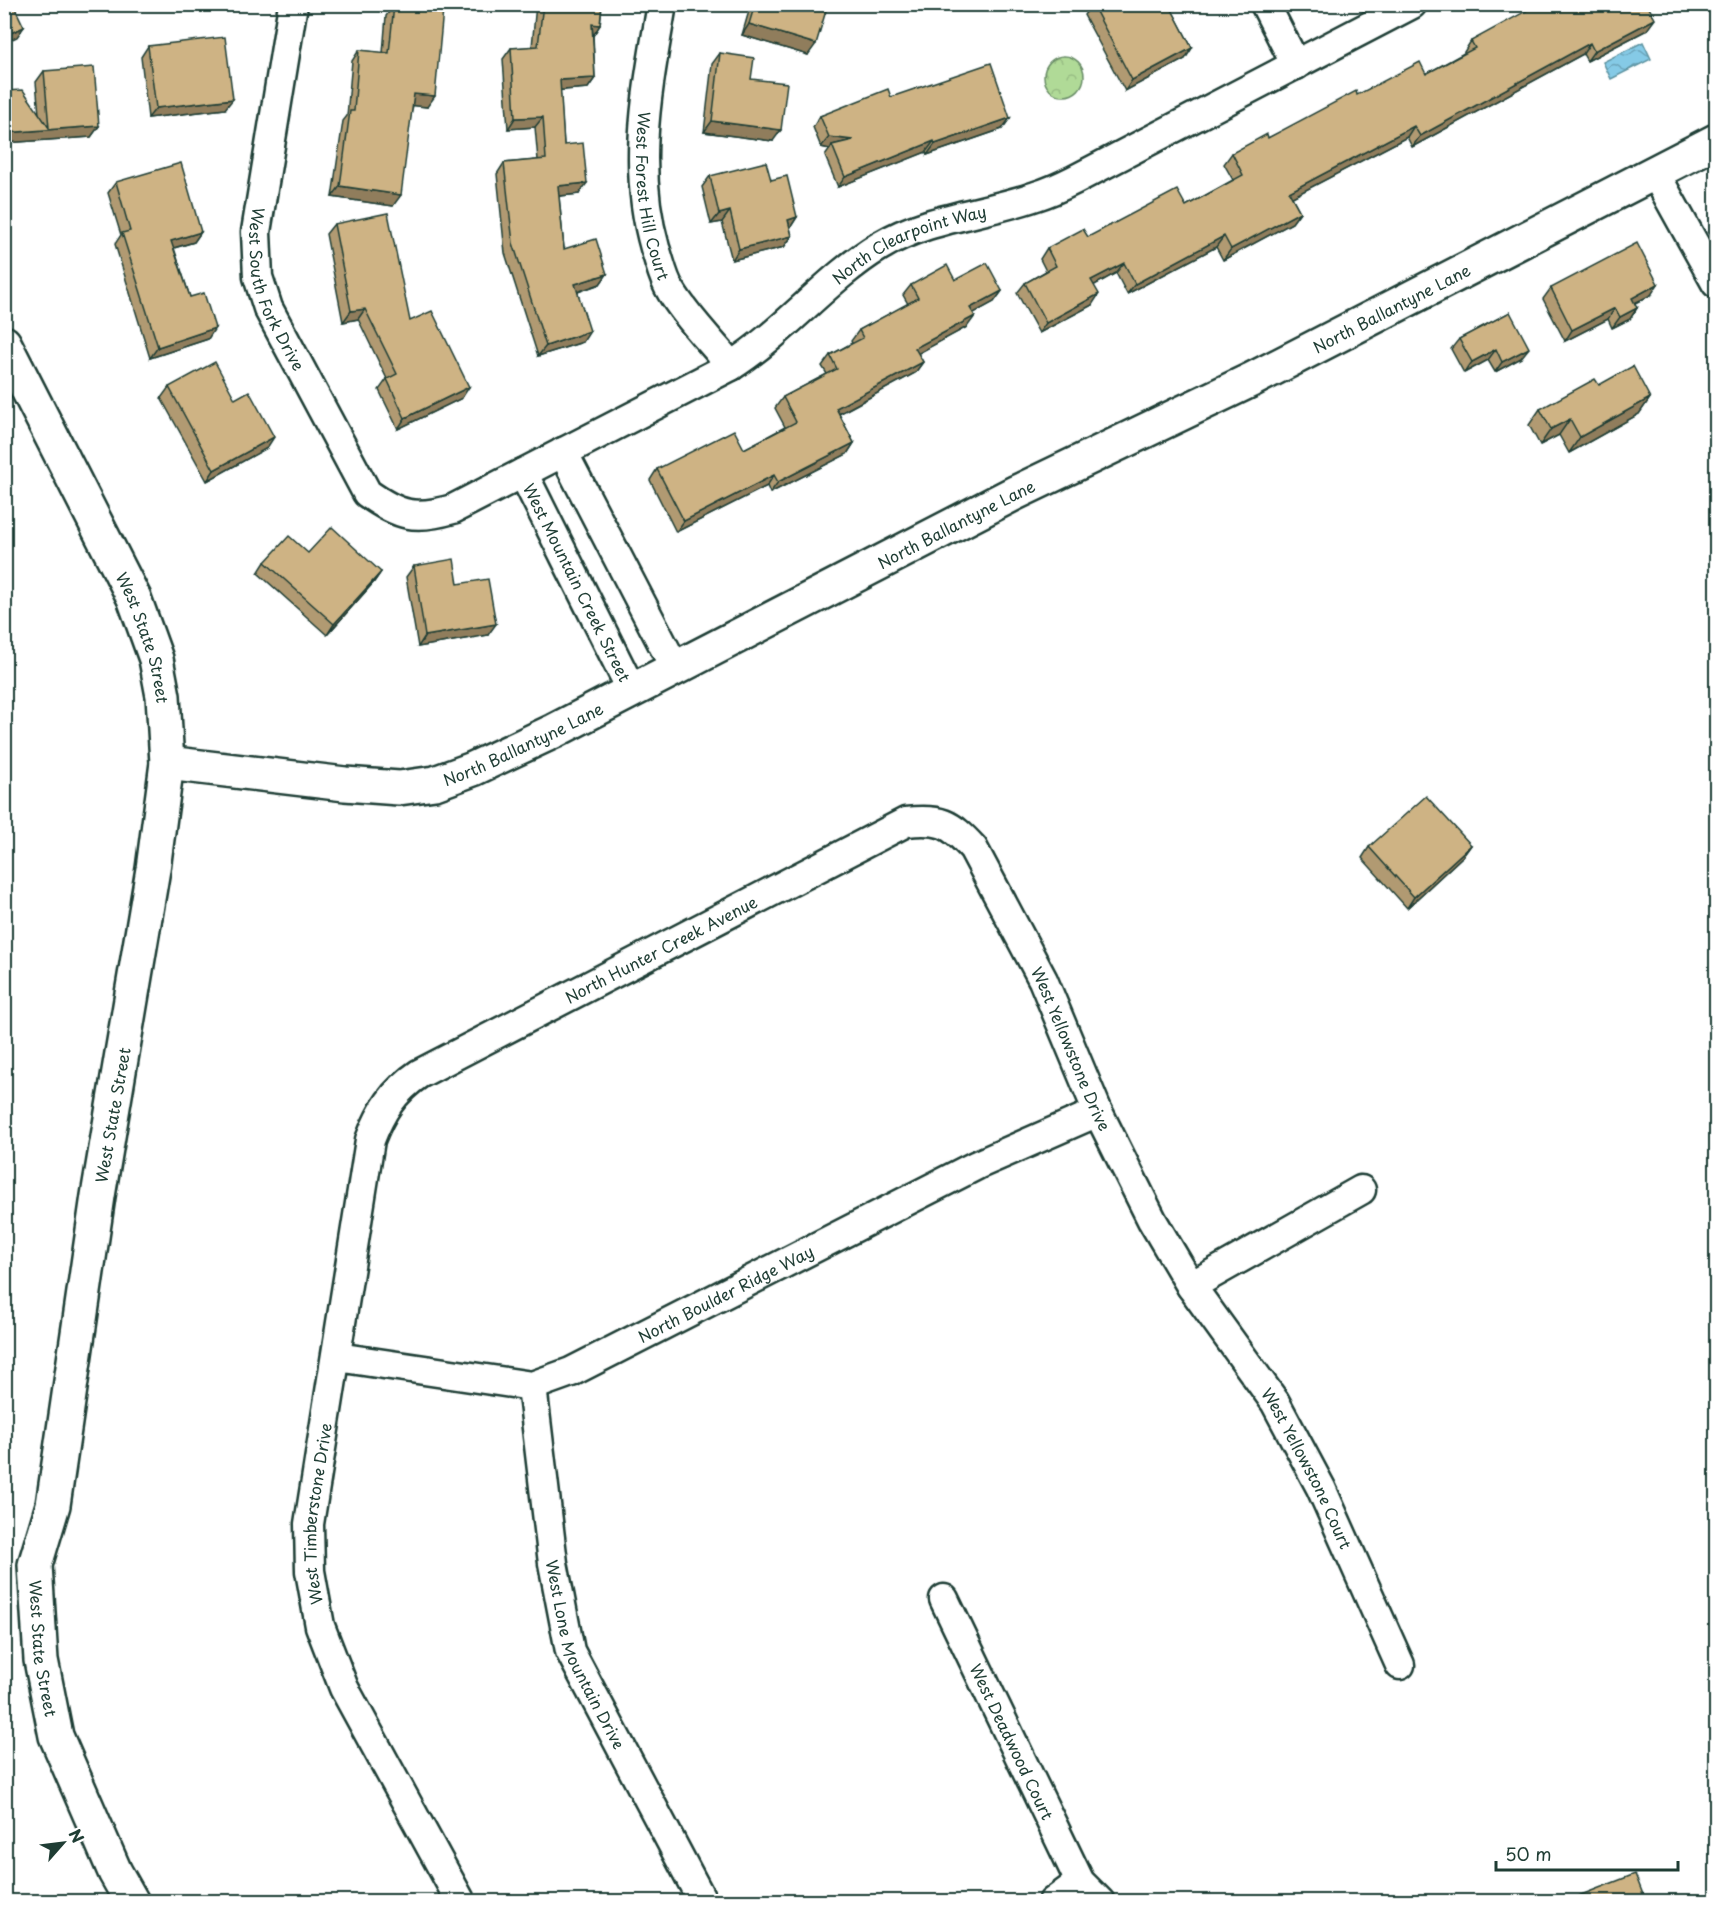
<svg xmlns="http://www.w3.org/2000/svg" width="1721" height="1906" font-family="'Playpen Sans',sans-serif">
	<defs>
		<pattern id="park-crowns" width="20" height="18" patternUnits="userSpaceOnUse" patternTransform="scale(1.5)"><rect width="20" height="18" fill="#b0da97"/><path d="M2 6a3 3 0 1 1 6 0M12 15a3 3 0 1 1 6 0" fill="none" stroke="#97bc83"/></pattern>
		<pattern id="water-waves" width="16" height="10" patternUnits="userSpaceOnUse" patternTransform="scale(1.5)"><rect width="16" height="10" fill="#85cae6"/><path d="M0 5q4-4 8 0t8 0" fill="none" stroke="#6ca5bb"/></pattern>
	</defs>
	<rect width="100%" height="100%" fill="#fff"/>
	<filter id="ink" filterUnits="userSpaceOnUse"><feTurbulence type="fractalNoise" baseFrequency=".0167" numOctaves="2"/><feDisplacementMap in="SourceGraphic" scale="12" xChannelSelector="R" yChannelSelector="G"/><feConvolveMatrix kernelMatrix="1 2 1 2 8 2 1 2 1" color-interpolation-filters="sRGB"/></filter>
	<g filter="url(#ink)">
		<!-- park -->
		<circle fill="url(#park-crowns)" stroke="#688c66" stroke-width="1.5" cx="1064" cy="76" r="20"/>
		<!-- water -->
		<polygon fill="url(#water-waves)" stroke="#5c929f" stroke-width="1.5" points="1643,42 1651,59 1611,79 1603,62"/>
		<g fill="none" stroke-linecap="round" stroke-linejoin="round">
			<!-- minor casing -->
			<g stroke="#1f3d34" stroke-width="33">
				<g id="minor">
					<path id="s1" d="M293,4l-37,228 2,45 10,31 99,185c32,23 48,27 86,16l278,-143c55,-35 96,-88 149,-120 48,-29 105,-32 156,-50 13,-4 26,-10 38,-16l338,-176"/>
					<path id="s2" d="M662,4c-14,84 -31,161 -7,244 5,14 8,31 16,43 16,27 41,51 60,75"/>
					<polyline points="1265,4 1296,65"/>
					<polyline points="1655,173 1716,283"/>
					<polyline points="563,452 675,668"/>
					<path id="s3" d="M523,473l109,218"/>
					<polyline points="1191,1286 1361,1190"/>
					<path id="s4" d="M337,1357l195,29 39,-14 406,-207 121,-53"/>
					<path id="s5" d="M532,1386l21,177 17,88 133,251"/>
					<path id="s6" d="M944,1599l136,283 20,20"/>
					<path id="s7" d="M461,1902l-117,-214 -24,-62 -10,-55 -1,-47 61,-384c11,-29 24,-49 49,-66l487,-252c34,-4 44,1 67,26l70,132 55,132 54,108 39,66 84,116 46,86 79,177"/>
					<polyline points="1053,1902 1080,1882"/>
				</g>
			</g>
			<!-- tertiary casing -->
			<g stroke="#1f3d34" stroke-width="38">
				<g id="tertiary">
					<path id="s8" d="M167,763l178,21 54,4 36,-5 38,-14 81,-38 461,-238 236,-113 465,-239"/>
				</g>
			</g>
			<!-- secondary casing -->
			<g stroke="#1f3d34" stroke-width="38">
				<g id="secondary">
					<path id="s9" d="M4,343l130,255 22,61 7,37 4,67 -14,106 -55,327 -45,309 -18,60 6,95 15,76 59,136 17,30"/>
				</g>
			</g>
			<!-- minor -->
			<use href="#minor" stroke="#fff" stroke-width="28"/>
			<!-- tertiary -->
			<use href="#tertiary" stroke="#fff" stroke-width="33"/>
			<!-- secondary -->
			<use href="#secondary" stroke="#fff" stroke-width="33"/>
		</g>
		<!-- wall -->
		<g fill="#b19a72" stroke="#1f3d34" stroke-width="1.5">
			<polygon points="536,4 602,4 600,25 593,35 595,78 588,88 560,90 564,145 579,194 559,196 564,249 607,274 600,284 578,292 583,342 538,356 505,253 497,174 504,163 538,160 535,127 508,129 503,59 511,48 532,47"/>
			<polygon points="751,4 828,4 808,55 742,35"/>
			<polygon points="1092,4 1177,4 1171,8 1192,48 1185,59 1125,91 1084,15"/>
			<polygon points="394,5 427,107 413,105 393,206 332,197 343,121 347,116 352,61 359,50 383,53 386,16"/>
			<polygon points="1647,30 1587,61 1583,54 1412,147 1407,137 1292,197 1300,212 1292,223 1223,260 1216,247 1127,294 1116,273 1094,285 1092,305 1039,333 1017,293 1025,283 1046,271 1040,259 1047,248 1088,237 1186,206 1233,180 1224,164 1232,153 1268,138 1357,95 1426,74 1464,53 1464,52 1471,41"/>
			<polygon points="148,46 225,109 148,118 141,57"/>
			<polygon points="720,53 751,79 773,141 704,132 712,64"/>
			<polygon points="44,71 99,126 91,137 4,143 4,91 39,114 36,82"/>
			<polygon points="891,97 1010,118 1002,129 927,155 926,152 838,187 825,156 830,149 821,147 813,127 820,116"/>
			<polygon points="710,176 771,180 797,217 790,228 792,236 784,247 732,260 722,222 711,224 702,187"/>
			<polygon points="116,182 201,232 194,242 174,248 190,297 208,339 150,358 115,244 121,235 108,193"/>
			<polygon points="334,224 410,321 462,398 398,429 379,390 387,379 358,319 343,322 326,234"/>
			<polygon points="955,280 1002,291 994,302 973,313 967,327 918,353 923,362 915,373 839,414 854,443 847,454 770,493 767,486 676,532 650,480 657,469 744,449 785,427 775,408 783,397 827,374 822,366 830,355 852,343 851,341 859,330 908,304 903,295 911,285"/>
			<polygon points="1551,288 1651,295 1635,303 1637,308 1630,319 1612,328 1608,319 1565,341 1543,299"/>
			<polygon points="1510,312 1521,358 1495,372 1488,360 1464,373 1451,349 1459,339"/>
			<polygon points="169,387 235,399 267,448 207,481 161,398"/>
			<polygon points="1650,398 1639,414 1569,453 1559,435 1540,445 1529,425 1540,409"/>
			<polygon points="308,553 381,572 374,582 327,635 258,573 265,562"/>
			<polygon points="414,566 458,584 488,635 418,647 406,577"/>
			<polygon points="1471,845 1463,856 1407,908 1362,858 1369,847"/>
		</g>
		<!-- shaded-wall -->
		<g fill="#907d5c" stroke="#1f3d34" stroke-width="1.5">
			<polygon points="1167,4 1177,4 1161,13"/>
			<polygon points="1655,19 1647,30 1587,61 1594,51"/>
			<polygon points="592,24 600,25 593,36"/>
			<polygon points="749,24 816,44 808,55 742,35"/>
			<polygon points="24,27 17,37 4,43 4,36"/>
			<polygon points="1590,43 1583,54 1412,147 1420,136"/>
			<polygon points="1192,48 1185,59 1125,91 1132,80"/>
			<polygon points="595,78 588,88 552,91 560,80"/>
			<polygon points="414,94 435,96 427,107 407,105"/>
			<polygon points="233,99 225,109 148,118 156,108"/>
			<polygon points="543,117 535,127 508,129 515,118"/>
			<polygon points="1010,118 1002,129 927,155 935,144"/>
			<polygon points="712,121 781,130 773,141 704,132"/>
			<polygon points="99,126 91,137 4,143 4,133"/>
			<polygon points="1414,126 1407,137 1281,203 1289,192"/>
			<polygon points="829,137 853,140 832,145 830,149 821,147"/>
			<polygon points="934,141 926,152 838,187 845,177"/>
			<polygon points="587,183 579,194 550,197 558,186"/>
			<polygon points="340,186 401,195 393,206 332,197"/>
			<polygon points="730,211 722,222 711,224 719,214"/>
			<polygon points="1300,212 1292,223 1223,260 1231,249"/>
			<polygon points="797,217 790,228 788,220"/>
			<polygon points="201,232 194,242 163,251 171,241"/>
			<polygon points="792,236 784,247 732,260 739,249"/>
			<polygon points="1224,236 1216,247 1127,294 1135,284"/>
			<polygon points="1124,263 1116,273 1084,291 1091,280"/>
			<polygon points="607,274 600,284 568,295 575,284"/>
			<polygon points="1658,284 1651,295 1624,308 1632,298"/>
			<polygon points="1002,291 994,302 963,319 970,308"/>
			<polygon points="1099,294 1092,305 1039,333 1046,323"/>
			<polygon points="1615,308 1608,319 1565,341 1572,330"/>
			<polygon points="1637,308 1630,319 1612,328 1620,317"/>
			<polygon points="365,309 358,319 343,322 351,311"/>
			<polygon points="975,316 967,327 908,359 915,348"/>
			<polygon points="215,328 208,339 150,358 158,347"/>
			<polygon points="590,331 583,342 538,356 546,346"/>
			<polygon points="1529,348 1521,358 1495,372 1502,362"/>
			<polygon points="1496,349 1488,360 1464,373 1472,362"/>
			<polygon points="923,362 915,373 829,419 836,408"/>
			<polygon points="469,387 462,398 398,429 405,418"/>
			<polygon points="1650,398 1639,414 1569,453 1580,437"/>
			<polygon points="1570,419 1559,435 1540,445 1551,429"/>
			<polygon points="274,437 267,448 207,481 214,470"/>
			<polygon points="854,443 847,454 770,493 778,482"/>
			<polygon points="774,475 767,486 676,532 684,521"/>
			<polygon points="381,572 374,582 327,635 334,624"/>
			<polygon points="496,624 488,635 418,647 425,636"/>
			<polygon points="1471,845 1463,856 1407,908 1414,897"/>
		</g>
		<!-- building -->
		<g fill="#ceb384" stroke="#1f3d34" stroke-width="1.5">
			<polygon points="4,4 13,4 24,27 4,36"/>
			<polygon points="543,4 602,4 600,25 592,24 595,78 560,80 564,145 583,143 587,183 558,186 564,249 596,239 607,274 575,284 590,331 546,346 513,243 504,163 546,159 543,117 515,118 511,48 538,46"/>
			<polygon points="755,4 828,4 816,44 749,24"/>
			<polygon points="1092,4 1169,4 1192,48 1132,80"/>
			<polygon points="1539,4 1647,4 1655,19 1594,51 1590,43 1420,136 1414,126 1289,192 1300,212 1231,249 1224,236 1135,284 1124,263 1091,280 1099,294 1046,323 1025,283 1056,266 1047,248 1083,229 1088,237 1177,190 1186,206 1243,175 1232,153 1267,134 1268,138 1356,91 1357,95 1420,62 1426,74 1475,48 1471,41"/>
			<polygon points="394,5 443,10 435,96 414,94 401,195 340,186 350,111 354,111 359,50 389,53"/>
			<polygon points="225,37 233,99 156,108 148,46"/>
			<polygon points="720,53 754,58 751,79 787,83 781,130 712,121"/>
			<polygon points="991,63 1010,118 935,144 934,141 845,177 832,145 853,140 829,137 820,116 888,89 891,97"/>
			<polygon points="94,67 99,126 4,133 4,91 23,90 49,128 44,71"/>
			<polygon points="766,162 771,180 787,176 797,217 788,220 792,236 739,249 730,211 719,214 710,176"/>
			<polygon points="181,163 201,232 171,241 190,297 204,293 215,328 158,347 122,233 130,231 116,182"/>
			<polygon points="388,213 410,321 432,311 469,387 405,418 387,379 397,374 365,309 351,311 334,224"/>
			<polygon points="1637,243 1658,284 1632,298 1637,308 1620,317 1615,308 1572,330 1551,288"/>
			<polygon points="987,263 1002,291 970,308 975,316 915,348 923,362 836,408 854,443 778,482 774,475 684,521 657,469 734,430 744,449 796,422 783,397 837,369 830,355 863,338 859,330 918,298 911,285 947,265 955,280"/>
			<polygon points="1510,312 1529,348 1502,362 1496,349 1472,362 1459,339"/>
			<polygon points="215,362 235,399 249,391 274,437 214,470 169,387"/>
			<polygon points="1633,366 1650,398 1580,437 1570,419 1551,429 1540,409 1595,379 1599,385"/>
			<polygon points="332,527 381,572 334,624 265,562 289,536 308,553"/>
			<polygon points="454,559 458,584 488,579 496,624 425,636 414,566"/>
			<polygon points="1426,796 1471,845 1414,897 1369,847"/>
			<polygon points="1635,1874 1646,1902 1563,1902"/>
			<polygon points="1716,1892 1716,1902 1697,1902"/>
		</g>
	</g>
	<g text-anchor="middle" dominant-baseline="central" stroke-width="4.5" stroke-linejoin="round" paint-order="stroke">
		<!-- street labels -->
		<g font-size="16" fill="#1f3d34" stroke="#fff">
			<text stroke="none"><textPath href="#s2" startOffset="194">West Forest Hill Court</textPath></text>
			<text stroke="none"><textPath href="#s1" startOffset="1142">North Clearpoint Way</textPath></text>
			<text stroke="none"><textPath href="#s1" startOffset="292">West South Fork Drive</textPath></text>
			<text stroke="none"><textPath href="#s8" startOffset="1338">North Ballantyne Lane</textPath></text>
			<text stroke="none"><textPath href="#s8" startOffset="852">North Ballantyne Lane</textPath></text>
			<text stroke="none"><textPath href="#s3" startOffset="122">West Mountain Creek Street</textPath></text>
			<text stroke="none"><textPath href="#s9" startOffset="327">West State Street</textPath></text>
			<text stroke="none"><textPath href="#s8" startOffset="366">North Ballantyne Lane</textPath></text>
			<text stroke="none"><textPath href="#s7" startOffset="1158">North Hunter Creek Avenue</textPath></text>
			<text stroke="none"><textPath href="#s7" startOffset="1734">West Yellowstone Drive</textPath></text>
			<text transform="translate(112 1115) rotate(-80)">West State Street</text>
			<text stroke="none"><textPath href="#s4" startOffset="412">North Boulder Ridge Way</textPath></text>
			<text stroke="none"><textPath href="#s7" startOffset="2217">West Yellowstone Court</textPath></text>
			<text stroke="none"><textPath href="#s7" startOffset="424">West Timberstone Drive</textPath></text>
			<text stroke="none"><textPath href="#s9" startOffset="1353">West State Street</textPath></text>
			<text stroke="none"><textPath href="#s5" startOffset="276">West Lone Mountain Drive</textPath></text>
			<text stroke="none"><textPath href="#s6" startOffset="158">West Deadwood Court</textPath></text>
		</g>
	</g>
	<!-- margin -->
	<rect width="1721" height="1906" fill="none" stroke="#fff" stroke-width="24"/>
	<rect x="12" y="12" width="1697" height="1882" fill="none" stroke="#1f3d34" stroke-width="2" filter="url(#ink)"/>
	<!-- north arrow -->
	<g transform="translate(63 1843) rotate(62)" stroke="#ffffff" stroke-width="4.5" paint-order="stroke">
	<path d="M0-4.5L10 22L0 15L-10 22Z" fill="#1f3d34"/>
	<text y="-9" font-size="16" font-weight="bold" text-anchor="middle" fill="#1f3d34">N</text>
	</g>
	<!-- scale -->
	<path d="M1496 1861v9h182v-9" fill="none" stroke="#1f3d34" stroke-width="3"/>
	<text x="1505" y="1861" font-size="18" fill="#1f3d34" stroke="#ffffff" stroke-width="4.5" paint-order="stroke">50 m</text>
</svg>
